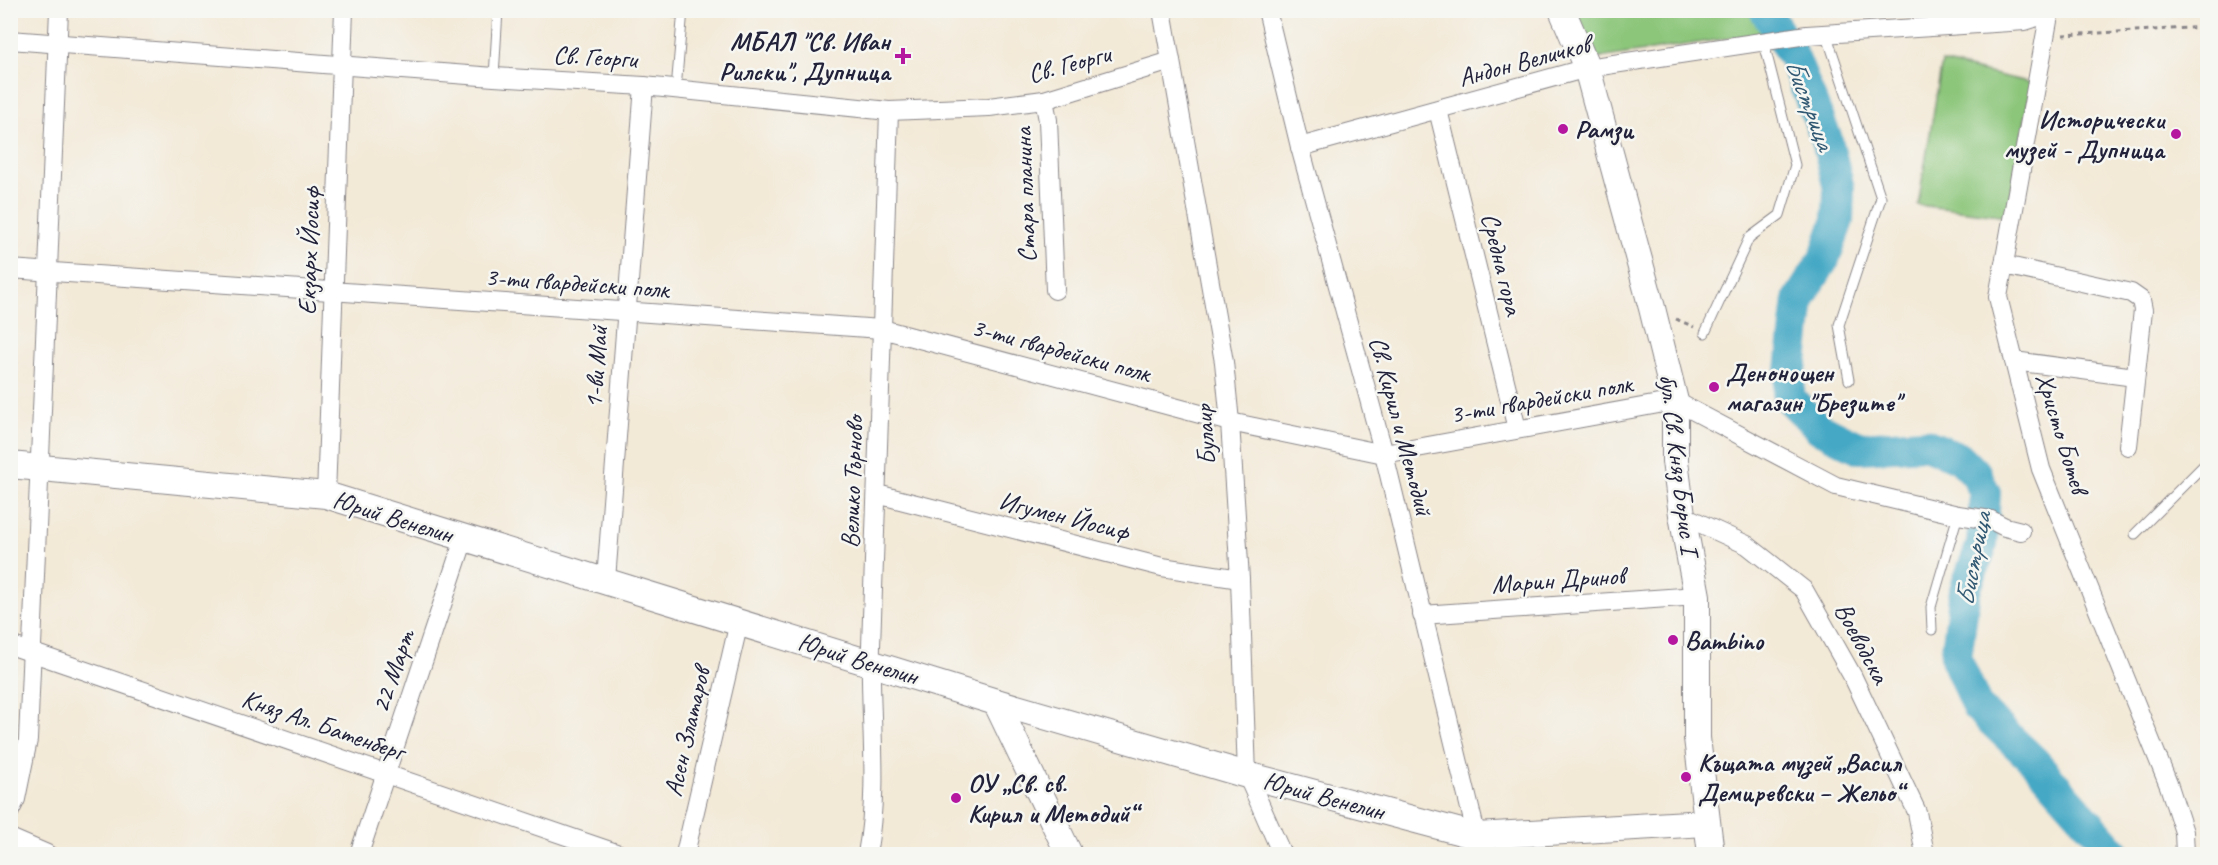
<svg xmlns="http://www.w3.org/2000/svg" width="2218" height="865" font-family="Caveat,sans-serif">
	<rect width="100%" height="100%" fill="#f6f6f2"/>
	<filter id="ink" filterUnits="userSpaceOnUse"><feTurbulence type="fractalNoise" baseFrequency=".0167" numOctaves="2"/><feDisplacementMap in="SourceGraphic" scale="12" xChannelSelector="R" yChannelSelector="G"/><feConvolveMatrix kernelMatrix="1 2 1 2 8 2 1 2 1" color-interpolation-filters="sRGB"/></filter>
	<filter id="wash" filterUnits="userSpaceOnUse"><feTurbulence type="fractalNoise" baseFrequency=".008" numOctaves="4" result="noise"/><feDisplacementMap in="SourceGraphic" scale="24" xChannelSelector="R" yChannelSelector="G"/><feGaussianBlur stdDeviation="1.35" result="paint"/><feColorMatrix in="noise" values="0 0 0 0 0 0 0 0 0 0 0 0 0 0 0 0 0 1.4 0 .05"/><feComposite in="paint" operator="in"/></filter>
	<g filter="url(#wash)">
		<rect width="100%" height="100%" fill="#f3e9d7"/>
		<!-- green -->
		<g fill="#8cc67a" stroke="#57745a" stroke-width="1.5">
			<polygon points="1576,11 1756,11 1770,32 1593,59"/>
			<polygon points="1942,62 2032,83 2007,216 1918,205"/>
		</g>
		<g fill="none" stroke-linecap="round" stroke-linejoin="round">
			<!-- river -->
			<polyline stroke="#45a8c5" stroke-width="32" points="1765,10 1793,56 1827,140 1839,189 1838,220 1824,259 1799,299 1788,397 1819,428 1860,448 1925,444 1960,458 1976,474 1985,493 1982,544 1965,590 1956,658 1977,707 2034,761 2116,854"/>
		</g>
	</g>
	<g filter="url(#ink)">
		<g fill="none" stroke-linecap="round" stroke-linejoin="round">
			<!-- lane casing -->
			<g stroke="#8a8689" stroke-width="11">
				<g id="lane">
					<polyline points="654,10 683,14"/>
					<polyline points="1826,33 1881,198 1839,325 1849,380"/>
					<polyline points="494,77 498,10"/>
					<polyline points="676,89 683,10"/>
					<polyline points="1705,333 1749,238 1780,215 1795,165 1764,43"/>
					<polyline points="2135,534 2208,461"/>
					<polyline points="1932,630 1931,607 1958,515"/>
				</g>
			</g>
			<!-- street casing -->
			<g stroke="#8a8689" stroke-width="20">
				<g id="street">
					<polyline points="1162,10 1224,362 1230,422 1240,579 1247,775 1282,854"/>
					<polyline points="1267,10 1300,147 1384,454 1481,854"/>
					<polyline points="2050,10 1998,297 2041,469 2169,786 2184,832 2185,854"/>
					<polyline points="10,40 494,77 644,86 889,111 989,107 1044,100 1171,61"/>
					<polyline points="1044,100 1048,120 1055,290"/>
					<polyline points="1438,110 1517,429"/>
					<polyline points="1300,147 1587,68 1807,35 2025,21 2049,13"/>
					<polyline points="2004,265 2131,293 2141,300 2143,310 2128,446"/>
					<polyline points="10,269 882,329 1230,422 1384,454 1675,401 1836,486 1958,515 1991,520 2005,527 2021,531"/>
					<polyline points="2014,361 2135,377"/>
					<polyline points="877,494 1162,567 1240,579"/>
					<polyline points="326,495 344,10"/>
					<polyline points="1682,515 1747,545 1804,590 1853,677 1917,812 1925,854"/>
					<polyline points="606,580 644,86"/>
					<polyline points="1422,615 1697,596"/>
					<polyline points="10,645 619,854"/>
					<polyline points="10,811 16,799 28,740 59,10"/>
					<polyline points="10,838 47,854"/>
					<polyline points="359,854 464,539"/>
					<polyline points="685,854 739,622"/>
					<path d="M867,854c13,-69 2,-138 4,-208 7,-178 12,-357 18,-535"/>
				</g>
			</g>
			<!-- secondary casing -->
			<g stroke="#8a8689" stroke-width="28">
				<g id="secondary">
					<polyline points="1562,10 1587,68 1652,308 1675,401 1675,461 1682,515 1697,596 1697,738 1711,854"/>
					<polyline points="10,465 326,495 996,702 1247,775 1476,836 1706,823"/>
					<polyline points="996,702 1069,854"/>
				</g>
			</g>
			<!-- path -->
			<g stroke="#8a8689" stroke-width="3" stroke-dasharray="4.5 4.5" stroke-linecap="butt">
				<polyline points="2063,35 2208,27"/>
				<polyline points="1676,319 1694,327"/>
			</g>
			<!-- lane -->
			<use href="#lane" stroke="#fff" stroke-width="9"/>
			<!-- street -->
			<use href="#street" stroke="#fff" stroke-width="18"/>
			<!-- secondary -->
			<use href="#secondary" stroke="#fff" stroke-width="26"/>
		</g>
	</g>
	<!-- markers -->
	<g fill="#b5179e" stroke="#f6f6f2" stroke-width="2">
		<path d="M900 47h6v6h6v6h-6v6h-6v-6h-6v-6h6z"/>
		<circle cx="1563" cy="129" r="6"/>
		<circle cx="2176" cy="134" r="6"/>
		<circle cx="1714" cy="387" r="6"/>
		<circle cx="1673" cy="640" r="6"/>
		<circle cx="1686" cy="777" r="6"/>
		<circle cx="956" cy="798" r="6"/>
	</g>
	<g text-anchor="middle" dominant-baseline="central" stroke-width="5" stroke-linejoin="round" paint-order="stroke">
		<!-- poi labels -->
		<g font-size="26" font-weight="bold" fill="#22223b" stroke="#f6f6f2" text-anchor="start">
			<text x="890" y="41" text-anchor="end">МБАЛ "Св. Иван<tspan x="890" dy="30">Рилски", Дупница</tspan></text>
			<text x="2164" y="119" text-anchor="end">Исторически<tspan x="2164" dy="30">музей - Дупница</tspan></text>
			<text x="1575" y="129">Рамзи</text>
			<text x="1726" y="372">Денонощен<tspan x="1726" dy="30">магазин "Брезите"</tspan></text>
			<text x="1685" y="640">Bambino</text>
			<text x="1698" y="762">Къщата музей „Васил<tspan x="1698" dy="30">Демиревски – Жельо“</tspan></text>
			<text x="968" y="783">ОУ „Св. св.<tspan x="968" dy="30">Кирил и Методий“</tspan></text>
		</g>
		<!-- street labels -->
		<g font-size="26" fill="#22223b" stroke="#f6f6f2">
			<text transform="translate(595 57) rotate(3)">Св. Георги</text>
			<text transform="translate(1524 61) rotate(-15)">Андон Величков</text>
			<text transform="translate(1069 64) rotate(-15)">Св. Георги</text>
			<text transform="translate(1025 195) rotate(-92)">Стара планина</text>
			<text transform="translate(309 251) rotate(-88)">Екзарх Йосиф</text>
			<text transform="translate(1502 264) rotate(76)">Средна гора</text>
			<text transform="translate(577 283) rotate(4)">3-ти гвардейски полк</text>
			<text transform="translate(1061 350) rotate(15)">3-ти гвардейски полк</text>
			<text transform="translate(596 367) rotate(-86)">1-ви Май</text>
			<text transform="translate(1541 399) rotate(-10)">3-ти гвардейски полк</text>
			<text transform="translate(1401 426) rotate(75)">Св. Кирил и Методий</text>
			<text transform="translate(2062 433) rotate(73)">Христо Ботев</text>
			<text transform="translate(1205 435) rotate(-94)">Булаир</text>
			<text transform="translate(1679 464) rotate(83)">бул. Св. Княз Борис I</text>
			<text transform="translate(852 482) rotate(-88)">Велико Търново</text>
			<text transform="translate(1064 516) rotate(14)">Игумен Йосиф</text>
			<text transform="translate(393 517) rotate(17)">Юрий Венелин</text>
			<text transform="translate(1558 580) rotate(-4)">Марин Дринов</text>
			<text transform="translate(1862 643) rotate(62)">Воеводска</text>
			<text transform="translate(858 659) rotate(17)">Юрий Венелин</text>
			<text transform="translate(393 671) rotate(-71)">22 Март</text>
			<text transform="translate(323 725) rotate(19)">Княз Ал. Батенберг</text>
			<text transform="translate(687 732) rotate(-77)">Асен Златаров</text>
			<text transform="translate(1324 796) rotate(15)">Юрий Венелин</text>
		</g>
		<!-- water labels -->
		<g font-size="27" font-style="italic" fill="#305872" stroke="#f6f6f2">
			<text transform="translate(1810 104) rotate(69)">Бистрица</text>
			<text transform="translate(1973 559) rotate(-79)">Бистрица</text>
		</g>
	</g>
	<!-- margin -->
	<rect width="2218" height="865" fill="none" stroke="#f6f6f2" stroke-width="36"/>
</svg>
